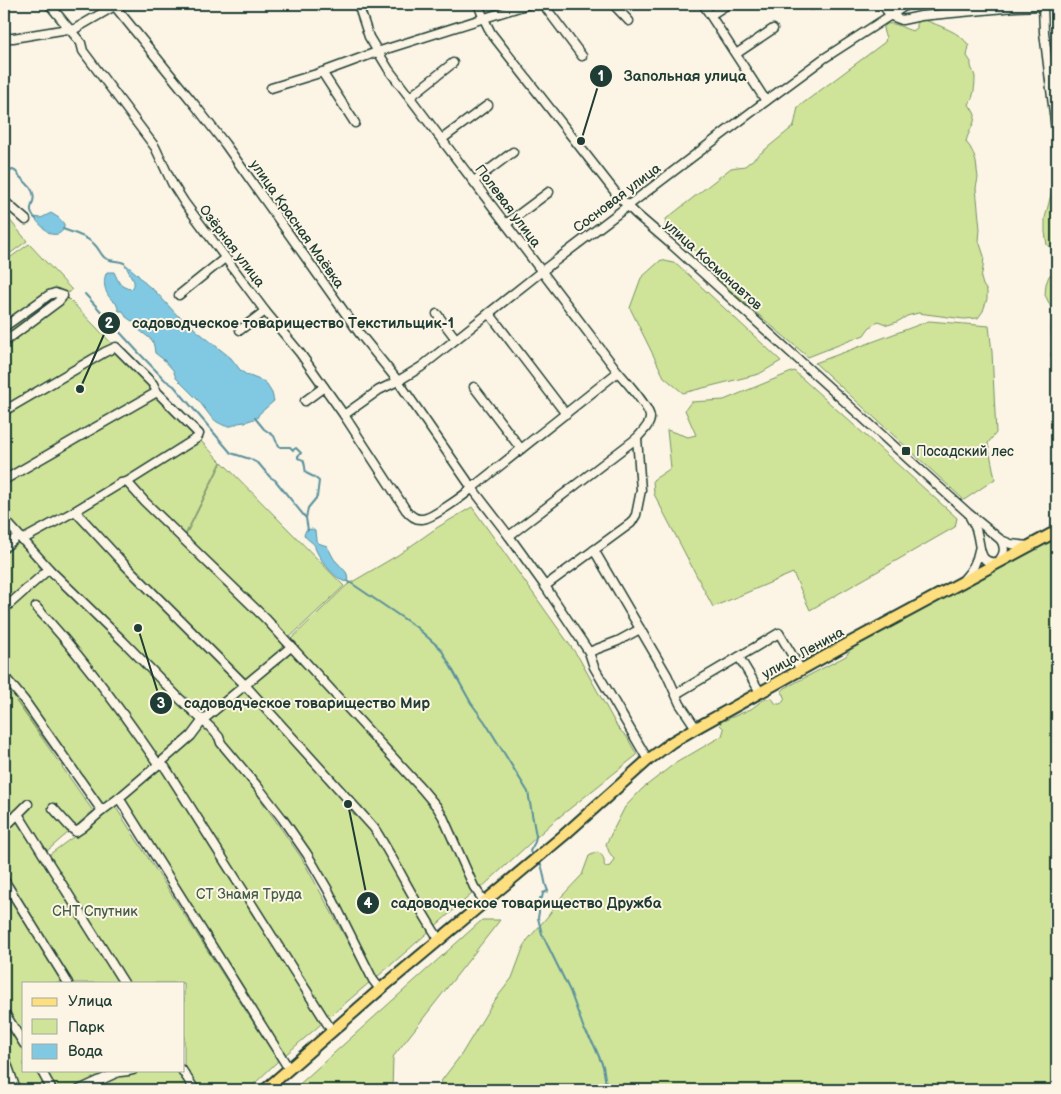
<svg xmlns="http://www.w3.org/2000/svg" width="1061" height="1094" font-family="'Balsamiq Sans',sans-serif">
	<rect width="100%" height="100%" fill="#fcf5e5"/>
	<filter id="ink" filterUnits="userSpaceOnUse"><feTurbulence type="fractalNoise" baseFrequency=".02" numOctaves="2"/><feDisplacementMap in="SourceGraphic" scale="10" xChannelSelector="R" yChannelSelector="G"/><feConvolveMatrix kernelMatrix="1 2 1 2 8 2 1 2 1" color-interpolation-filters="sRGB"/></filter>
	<g filter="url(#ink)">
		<!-- green -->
		<g fill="#cfe499" stroke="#779066" fill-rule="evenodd">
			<path d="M925,20c14,6 36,12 44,26l-2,10 4,6c-1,6 3,9 4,15 0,9 -1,20 -6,27 1,3 5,7 6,11 1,7 -8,19 -9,27l4,5 3,6 3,9 2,16 -2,10 4,41 -1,12 5,15 -1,12 -2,10 2,7 4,6v8l-4,12 -5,7 -14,1 -46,-6 -11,3 -10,6 -9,3 -10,-4 -9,7 -5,7 -56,22 -97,-83 -31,-45 -8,3 -7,-5 1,-8 65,-51 14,-2 49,-40 4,-19 87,-65 1,-5 -2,-4 -1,-5 4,-4c10,-2 16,5 26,7l4,-3v-7z"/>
			<polygon points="1057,176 1057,254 1053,248 1047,245 1045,232 1045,218 1055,179"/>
			<polygon points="4,213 27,241 4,258"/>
			<polygon points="29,244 72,290 4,340 4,262"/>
			<polygon points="661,260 677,264 781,361 759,374 683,393 664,377 630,308 641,278"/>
			<polygon points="1057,268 1057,388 1057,379 1051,355 1052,346 1051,329 1052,309 1045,295 1046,284 1049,276"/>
			<path d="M68,298l134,139 -3,2 22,23 -37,75h1l37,-75 122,124 -55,52 -83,-79 83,86 -69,58 -41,39 -81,70 -82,-111 77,110 -46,40 -34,-40 -1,4 30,45 73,-54 163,255 -30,29h-228l-16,-46v-433l44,-38 -44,-50v-182zM24,983h160v87h-160z"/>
			<polygon points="929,321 989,326 992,352 996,433 988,443 995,479 964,500 815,363"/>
			<polygon points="794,371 957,518 955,527 810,610 793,573 713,607 654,494 653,480 671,468 667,430 688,437 696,435 685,410 691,402 724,400"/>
			<polygon points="472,507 579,658 618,728 627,737 637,755 553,822 480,889 445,814 423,783 290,640 347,585 398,555 438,527"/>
			<polygon points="4,525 42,570 4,604"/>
			<path d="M1048,541l5,1 4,5v543h-619l4,-10 19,-25 31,-51 20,-26 13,-35 23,-27 14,-20 20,-21 7,-19 8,-4c6,3 8,7 7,13l2,2 4,-1 4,-7 -5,-7 -3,-8 19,-37 17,-18 32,-25 48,-28 2,-7 -4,-4 1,-3 30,-13 12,-9 8,-2c2,1 3,3 4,5 7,4 11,-4 9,-9h-2v-3l3,-3 61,-32 6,-9z"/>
			<polygon points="293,652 414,786 438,815 473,893 376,978 304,855 206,719"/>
			<polygon points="205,720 301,857 370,982 284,1056 208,950 116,802"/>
			<polygon points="482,920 500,920 393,1057 392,1090 293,1090"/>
		</g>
		<!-- water -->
		<g fill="#81c8e2" stroke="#5a909c">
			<path d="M51,213l8,5 5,6c1,7 -5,12 -13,10 -3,-1 -15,-13 -17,-17l7,1z"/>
			<path d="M124,263l13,11 9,10 10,8 21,23 10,6 9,9 35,28 10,13 6,4 18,7 7,11 2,8 -15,13 -2,4 -12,4 -7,1 -6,3h-7l-8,-4 -6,-5 -13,-17 -22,-22 -3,-8 -9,-10 -9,-7 -1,-7 -2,-6 -13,-10 -3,-6 -10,-7 -3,-6h-4l-3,-8c-10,-5 -15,-21 -9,-31h7c5,10 5,15 17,17l3,-3v-5c-4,-5 -6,-12 -10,-18z"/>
			<path d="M312,529l3,2 1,9 2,3 9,3 7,13 12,13 3,7 -3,3c-10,-2 -26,-22 -30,-32 -1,-1 -1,-3 -1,-4 -2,-4 -8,-6 -11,-11l2,-5z"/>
		</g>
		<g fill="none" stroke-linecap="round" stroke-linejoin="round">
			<!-- stream -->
			<g stroke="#5a909c" stroke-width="2">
				<path d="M4,170l3,2c3,-2 5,-3 8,-1 2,1 3,4 5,6 5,5 11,9 13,16 4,11 -9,15 3,26"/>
				<path d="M63,229c11,4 25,8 32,16 4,4 6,10 10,13 6,4 13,2 19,5"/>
				<polyline points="85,294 138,352 165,380 174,386 231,453 250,459 259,464 270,477 275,480 305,517"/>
				<path d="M255,418l9,11 10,7 2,5 4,6h10l3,3 3,-2 5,5 -3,3v2c2,1 4,1 5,2 2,2 2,10 3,13l8,4 5,4 -2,16 -9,11 -2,10 2,12"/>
				<polyline points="348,581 416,627 441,649 471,703 485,722 528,792 536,836 535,842 530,851 532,856"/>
				<path d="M539,861c6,9 4,20 9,30l-5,2 -1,5h-2l-2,7 1,7 -1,6 4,16 28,57 14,38 10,16 9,21 4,24"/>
			</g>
			<!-- minor casing -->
			<g stroke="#1f3d34" stroke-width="11">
				<g id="minor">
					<path d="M49,4l32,39 2,8 72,96 17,36 12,19 81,109 35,42 44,62 62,95c4,5 9,10 16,9 9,0 43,-24 50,-31l146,-116"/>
					<polyline points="113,4 195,105 225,144 360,334 398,381 472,488 509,536 545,586 589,652 594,667 648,760"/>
					<path d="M358,4l11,33 20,33 229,302c7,8 33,37 32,46 0,7 -8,14 -13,20l-128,98"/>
					<polyline points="478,4 484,19 491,33 619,197 636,214 672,245 968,513 1001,540 1011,544 1028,546"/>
					<polyline points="543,4 582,56"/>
					<polyline points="613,4 629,21"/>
					<polyline points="703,4 766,101"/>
					<polyline points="811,4 812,5"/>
					<polyline points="882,4 891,16 902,20 921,16 1015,7 1043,6 1044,32 1057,138"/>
					<polyline points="711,15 728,4"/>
					<polyline points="4,38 13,38 68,29 73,30 118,4"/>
					<polyline points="736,54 773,29"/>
					<polyline points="322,72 355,123"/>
					<polyline points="271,88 323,72 377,52 529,4"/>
					<polyline points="410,97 453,63"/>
					<polyline points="442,139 488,105"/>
					<polyline points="474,181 513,152"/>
					<polyline points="4,201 26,220"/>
					<polyline points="506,224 549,192"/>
					<polyline points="179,295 225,258"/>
					<polyline points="489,313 566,414"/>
					<polyline points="437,314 456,339"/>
					<polyline points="4,327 49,295 55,293 63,296 59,301 4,342"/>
					<polyline points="240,330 265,311"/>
					<polyline points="474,387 521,449"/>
					<polyline points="305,401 324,387"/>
					<polyline points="4,411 105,352 116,347 153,384 157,392 199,434 197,438 127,482 121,483 75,511 22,540"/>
					<polyline points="344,415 379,390 398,381 421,367 542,271 766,101 823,59 908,4"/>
					<polyline points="4,480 157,392"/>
					<polyline points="127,482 145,502 266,619 422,789 437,807 443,817 474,887 484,901"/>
					<path d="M75,511l48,52 122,122 129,143c23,36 41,75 65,111"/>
					<path d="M970,517c3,6 6,10 7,16 4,14 1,32 21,29 6,-7 8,-13 3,-22"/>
					<polyline points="4,519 49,569 123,641 180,699 212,729 219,737 221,743 258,787 282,818 307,854 328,890 373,980 380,989"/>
					<polyline points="4,548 18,536"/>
					<polyline points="594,550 667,675 680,704 696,728"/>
					<path d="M964,579c9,-9 13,-17 15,-29"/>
					<polyline points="545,586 631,523 636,515 641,490 637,438"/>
					<path d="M36,607c45,48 83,100 120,154l9,6 167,264"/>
					<polyline points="4,609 49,569"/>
					<polyline points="589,652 618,641 640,629"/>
					<polyline points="739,657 760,692"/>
					<polyline points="4,676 24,700 102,811"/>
					<polyline points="676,694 779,633 801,670"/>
					<polyline points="4,756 5,755"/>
					<polyline points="119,798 289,1069"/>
					<polyline points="53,808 70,827 76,832 82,828 104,809 119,798 160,763 191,736 203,720 292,646"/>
					<polyline points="18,814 124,983"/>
					<polyline points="4,828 28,804"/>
					<polyline points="4,880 68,983"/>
					<polyline points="4,1012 24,1044"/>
					<polyline points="4,1055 16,1090"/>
					<polyline points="41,1070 52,1090"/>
					<polyline points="182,1070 195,1090"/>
					<path d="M79,1090l37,-17c6,-2 11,-1 17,-3"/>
				</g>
			</g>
			<!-- major casing -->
			<g stroke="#1f3d34" stroke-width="14">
				<polyline id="major" points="265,1090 377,992 563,836 648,760 672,742 696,728 849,643 1057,531"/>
			</g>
			<!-- minor -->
			<use href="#minor" stroke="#fcf5e5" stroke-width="8"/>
			<!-- major -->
			<use href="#major" stroke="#fedf80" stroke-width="10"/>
		</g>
	</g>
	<!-- markers -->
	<rect fill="#1f3d34" stroke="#fcf5e5" stroke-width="2" x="901" y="446" width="10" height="10" rx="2.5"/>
	<g text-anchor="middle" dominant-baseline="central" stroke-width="4" stroke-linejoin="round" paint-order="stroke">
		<!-- street labels -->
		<g font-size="14" fill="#1f3d34" stroke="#fcf5e5">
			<text transform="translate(617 198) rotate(-37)">Сосновая улица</text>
			<text transform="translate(508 206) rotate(53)">Полевая улица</text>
			<text transform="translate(297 224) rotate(55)">улица Красная Маёвка</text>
			<text transform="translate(232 246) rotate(53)">Озёрная улица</text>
			<text transform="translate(713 265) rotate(42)">улица Космонавтов</text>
			<text transform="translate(803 653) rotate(-29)">улица Ленина</text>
		</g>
		<!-- poi labels -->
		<g font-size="14" fill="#1f3d34" stroke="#fcf5e5" text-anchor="start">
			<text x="916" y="451">Посадский лес</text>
		</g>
		<!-- park labels -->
		<g font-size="14" fill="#425e48" stroke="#fcf5e5">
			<text x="249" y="894">СТ Знамя Труда</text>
			<text x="95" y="911">СНТ Спутник</text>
		</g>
	</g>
	<!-- callouts -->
	<path fill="none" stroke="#1f3d34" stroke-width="2" d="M581 141L601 76M80 389L109 323M138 628L161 703M348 804L368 903"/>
	<g fill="#1f3d34" stroke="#fcf5e5" stroke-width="2">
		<circle cx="581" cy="141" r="5"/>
		<circle cx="80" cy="389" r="5"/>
		<circle cx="138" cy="628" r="5"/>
		<circle cx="348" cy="804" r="5"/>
		<circle cx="601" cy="76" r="12"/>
		<circle cx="109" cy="323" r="12"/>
		<circle cx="161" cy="703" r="12"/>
		<circle cx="368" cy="903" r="12"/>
	</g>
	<g font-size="15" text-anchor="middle" font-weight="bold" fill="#fff">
		<text x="601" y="81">1</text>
		<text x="109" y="328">2</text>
		<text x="161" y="708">3</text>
		<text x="368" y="908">4</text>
	</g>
	<g font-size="15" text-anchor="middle" font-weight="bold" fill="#1f3d34" stroke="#fcf5e5" stroke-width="4" stroke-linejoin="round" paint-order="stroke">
		<text x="685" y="81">Запольная улица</text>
		<text x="293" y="328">садоводческое товарищество Текстильщик-1</text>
		<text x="307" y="708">садоводческое товарищество Мир</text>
		<text x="526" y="908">садоводческое товарищество Дружба</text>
	</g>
	<!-- margin -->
	<rect width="1061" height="1094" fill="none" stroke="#fcf5e5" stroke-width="20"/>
	<rect x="10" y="10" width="1041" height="1074" fill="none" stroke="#1f3d34" stroke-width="2" filter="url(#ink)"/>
	<!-- legend -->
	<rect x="22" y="982" width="162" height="90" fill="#fcf5e5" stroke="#a4ab9e"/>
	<rect x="32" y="998" width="25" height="8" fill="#fedf80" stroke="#a4ab9e"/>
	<text x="68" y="1006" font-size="15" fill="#1f3d34">Улица</text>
	<rect x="32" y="1019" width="25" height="15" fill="#cfe499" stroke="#a4ab9e"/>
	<text x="68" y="1032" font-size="15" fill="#1f3d34">Парк</text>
	<rect x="32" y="1044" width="25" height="15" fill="#81c8e2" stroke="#a4ab9e"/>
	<text x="68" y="1056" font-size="15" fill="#1f3d34">Вода</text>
</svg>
